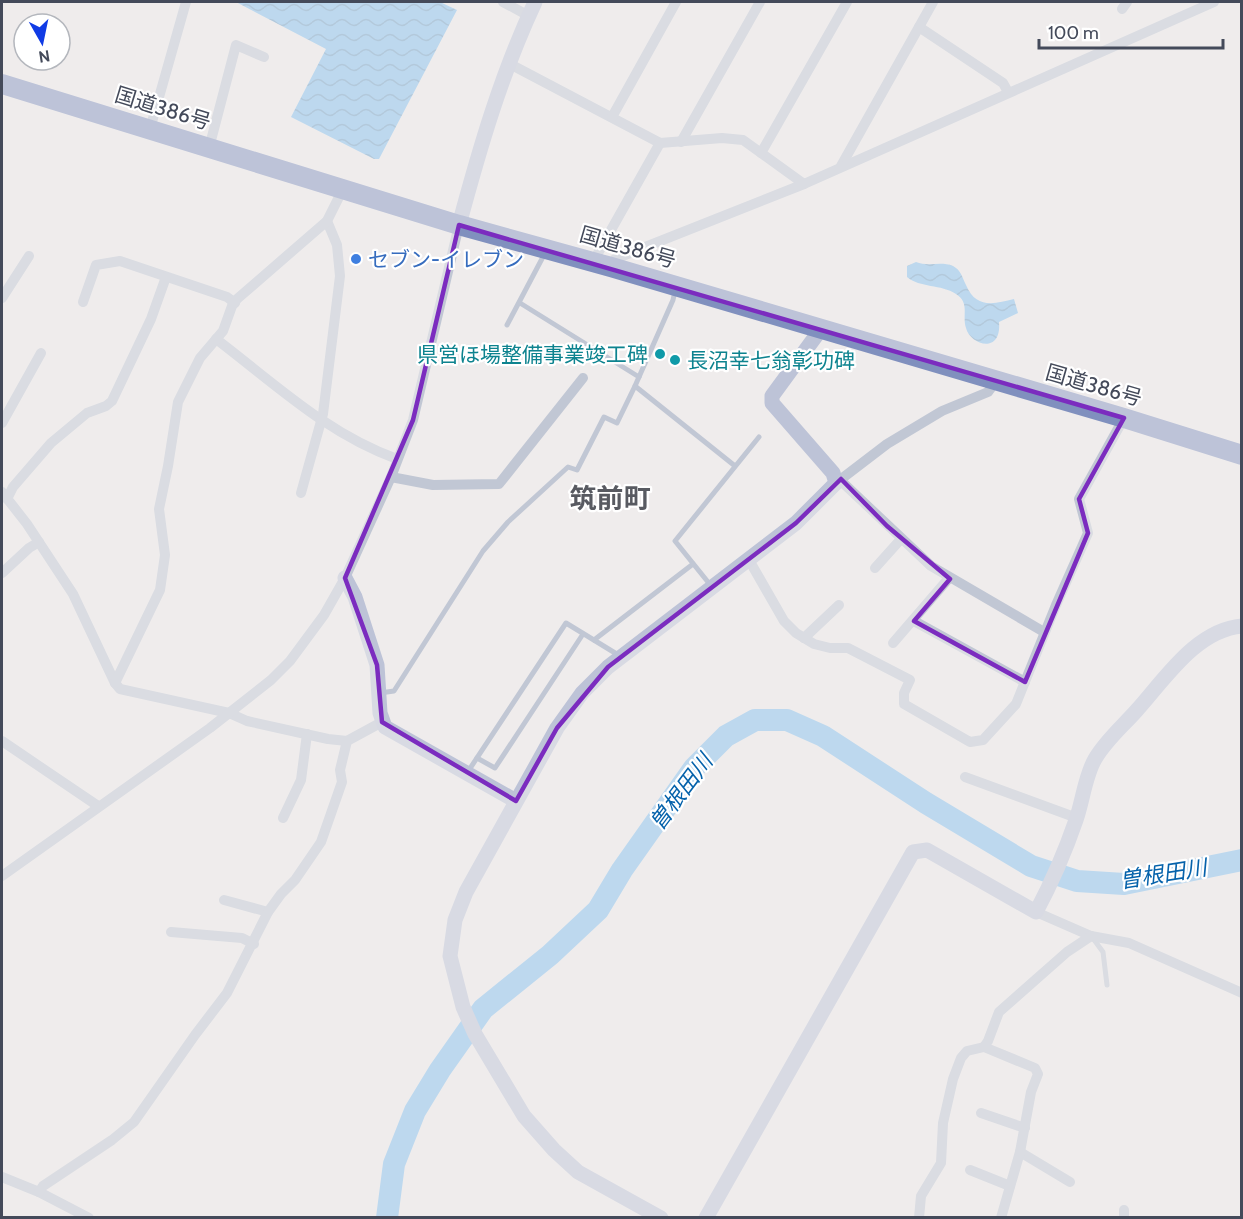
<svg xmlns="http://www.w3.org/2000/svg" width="1243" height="1219" font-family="Cabin,'Noto Sans JP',sans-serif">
	<defs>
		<pattern id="water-waves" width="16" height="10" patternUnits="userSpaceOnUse" patternTransform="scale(1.5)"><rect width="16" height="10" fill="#81bff0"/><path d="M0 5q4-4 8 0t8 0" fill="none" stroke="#6b9dc5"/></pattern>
	</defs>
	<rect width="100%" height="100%" fill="#efecec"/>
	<!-- water -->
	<g fill="url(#water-waves)">
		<polygon points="236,2 440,2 457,10 379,159 374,159 291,117 326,49"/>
		<path d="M916,262c12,5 25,-1 37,4 8,4 9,11 13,19 10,24 28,19 48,14l4,14 -19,9c3,33 -29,23 -33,6 -4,-13 4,-25 -10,-34 -15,-10 -36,-6 -49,-17v-11z"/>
	</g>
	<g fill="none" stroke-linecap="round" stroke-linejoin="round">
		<!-- river -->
		<polyline stroke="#81bff0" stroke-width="22" points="387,1218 394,1164 415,1111 440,1070 483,1009 550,955 598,910 622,870 694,768 726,736 755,720 787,720 823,736 926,803 1031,866 1077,881 1124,884 1242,860"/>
		<!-- lane -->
		<g stroke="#c1c7d4" stroke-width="5">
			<polyline points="675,291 673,300 635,386 735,466"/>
			<polyline points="520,303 639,377"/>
			<polyline points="507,325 545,253"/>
			<polyline points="712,587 675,541 759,437"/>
			<polyline points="594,640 693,564"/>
			<polyline points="380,693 394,691 483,551 508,522 568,467 577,470 604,417 617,423 635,386"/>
			<polyline points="477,758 495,768 583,634"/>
			<polyline points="467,773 566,623 620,656"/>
			<polyline points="1092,937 1103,952 1107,985"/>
		</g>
		<!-- street -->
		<g stroke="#c1c7d4" stroke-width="10">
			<polyline points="503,2 529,16"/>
			<polyline points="1122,9 1127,2"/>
			<polyline points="919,27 1003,83 1008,92"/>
			<polyline points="508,63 660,143 722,138 743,140 804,184"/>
			<polyline points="612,117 676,2"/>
			<polyline points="150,129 186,2"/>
			<polyline points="681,142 760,2"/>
			<polyline points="209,148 236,45 264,57"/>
			<polyline points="761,153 847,2"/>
			<polyline points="841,166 933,2"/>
			<polyline points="593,262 660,143"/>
			<polyline points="611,267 615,259 804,184 1214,2"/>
			<polyline points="2,298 29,256"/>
			<polyline points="83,302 96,265 120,261 227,297 235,303"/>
			<path d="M216,339c58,44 111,95 181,120"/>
			<polyline points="2,423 41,353"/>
			<polyline points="391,477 433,485 499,484 583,378"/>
			<polyline points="841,481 931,566 1044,632"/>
			<polyline points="836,483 887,444 942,411 988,392 996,381"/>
			<polyline points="2,492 27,524 73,594 115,683 120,689 229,713 247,721 328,739 347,741"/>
			<polyline points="301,493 323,414 340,276 337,245 327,221"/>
			<polyline points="7,499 13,487 51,443 87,413 106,406 112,401 151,319 166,277"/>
			<polyline points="749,560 784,621 796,633 814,644 830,648 848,648 910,680 904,693 904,704 970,742 983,740 1016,704 1056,605 1088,533 1079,499 1124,418"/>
			<polyline points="875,568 901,539"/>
			<polyline points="2,573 29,548 39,542"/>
			<polyline points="914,621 1025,682"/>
			<polyline points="804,638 839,605"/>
			<polyline points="893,643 949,578"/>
			<polyline points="115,683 160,590 165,555 159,509 168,466 178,402 200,358 223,331 232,306 237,299 327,221 343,189"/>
			<polyline points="2,741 98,806"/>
			<polyline points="965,777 1077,818"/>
			<polyline points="283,818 301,780 307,734"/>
			<polyline points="2,876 210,728 271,680 290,661 324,615 345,578 391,477 413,420 459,225"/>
			<polyline points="224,900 268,912"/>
			<polyline points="1036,912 1091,936 1129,943 1242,993"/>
			<polyline points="171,932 242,938 254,944"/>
			<polyline points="981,1113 1025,1128"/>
			<polyline points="1020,1152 1070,1182"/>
			<polyline points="970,1170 1010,1186"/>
			<polyline points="2,1177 39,1192 89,1218"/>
			<polyline points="39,1192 43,1186 112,1140 134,1122 195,1035 227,993 268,912 281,894 295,880 321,842 342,782 340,770 347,741 382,722"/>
			<polyline points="919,1218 921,1196 941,1163 943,1123 953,1079 961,1058 967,1051 984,1047"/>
			<polyline points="1001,1218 1020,1152 1031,1092 1038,1074 1035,1068 984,1047 988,1041 999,1012 1067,952 1091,936"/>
			<polyline points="1124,1218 1124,1210"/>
		</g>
		<!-- secondary -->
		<g stroke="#bdc3d7" stroke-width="15">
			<path d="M459,225c21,-78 42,-150 76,-223"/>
			<polyline points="345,578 355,597 377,665 380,713 385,727 516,801"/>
			<polyline points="661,1218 578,1172 554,1150 524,1116 475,1034 463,1007 450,956 455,920 466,892 557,728 582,693 608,667 796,523 836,483 833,473 772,403 772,396 821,329"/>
			<path d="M706,1218l207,-366 14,-2 109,62c16,-30 29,-60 40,-92 7,-20 9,-44 19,-61 11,-19 28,-33 42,-49 28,-31 59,-80 105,-84"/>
		</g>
		<!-- highway -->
		<polyline stroke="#8090be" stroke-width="20" points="2,84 459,225 611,267 1124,418 1242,455"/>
	</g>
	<!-- marked area -->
	<path d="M0 0H1243V1219H0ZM459,225l665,193 -45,81 9,34 -63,149 -111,-61 36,-42 -63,-53 -46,-47 -45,44 -188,144 -51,61 -41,73 -134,-79 -5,-57 -32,-87 68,-158z" fill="#efecec" fill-opacity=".55" fill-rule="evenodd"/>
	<path fill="none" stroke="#7b2cbf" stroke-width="4.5" stroke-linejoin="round" d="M459,225l665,193 -45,81 9,34 -63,149 -111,-61 36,-42 -63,-53 -46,-47 -45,44 -188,144 -51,61 -41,73 -134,-79 -5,-57 -32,-87 68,-158z"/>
	<!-- markers -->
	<circle fill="#3f7fe0" stroke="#fff" stroke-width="2" cx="356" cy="259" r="6"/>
	<g fill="#0f9aa8" stroke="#fff" stroke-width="2">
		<circle cx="660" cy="354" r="6"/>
		<circle cx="675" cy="360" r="6"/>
	</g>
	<g text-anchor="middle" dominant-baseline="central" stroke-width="4.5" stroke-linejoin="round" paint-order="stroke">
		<!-- street labels -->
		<g font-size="21" fill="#444a5a" stroke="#fff">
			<text transform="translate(163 108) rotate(17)">国道386号</text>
			<text transform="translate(628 247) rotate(16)">国道386号</text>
			<text transform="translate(1094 385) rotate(16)">国道386号</text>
		</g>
		<!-- shop labels -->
		<g font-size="21" fill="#366cbe" stroke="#fff" text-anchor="start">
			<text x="368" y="259">セブン-イレブン</text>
		</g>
		<!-- culture labels -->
		<g font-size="21" fill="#0d838f" stroke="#fff" text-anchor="end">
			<text x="648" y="354">県営ほ場整備事業竣工碑</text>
			<text x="687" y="360" text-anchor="start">長沼幸七翁彰功碑</text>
		</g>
		<!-- water labels -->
		<g font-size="22" font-style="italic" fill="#0562ab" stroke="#fff">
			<text transform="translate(681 792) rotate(-53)">曽根田川</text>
			<text transform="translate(1163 874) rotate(-9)">曽根田川</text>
		</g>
		<!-- district labels -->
		<g font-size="27" font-weight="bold" fill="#585a61" stroke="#fff">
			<text x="610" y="498">筑前町</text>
		</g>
	</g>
	<!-- border -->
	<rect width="1243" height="1219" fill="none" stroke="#444a5a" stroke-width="6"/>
	<!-- north arrow -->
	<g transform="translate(42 42) rotate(171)"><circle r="28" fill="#ffffff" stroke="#b4b7bd" stroke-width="1.5"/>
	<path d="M0-4.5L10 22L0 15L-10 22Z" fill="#103be5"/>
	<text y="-9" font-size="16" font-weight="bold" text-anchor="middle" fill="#444a5a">N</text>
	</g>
	<!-- scale -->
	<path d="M1039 39v9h184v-9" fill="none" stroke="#444a5a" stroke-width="3"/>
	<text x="1048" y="39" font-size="18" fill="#444a5a" stroke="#ffffff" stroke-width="4.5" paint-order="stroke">100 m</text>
</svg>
